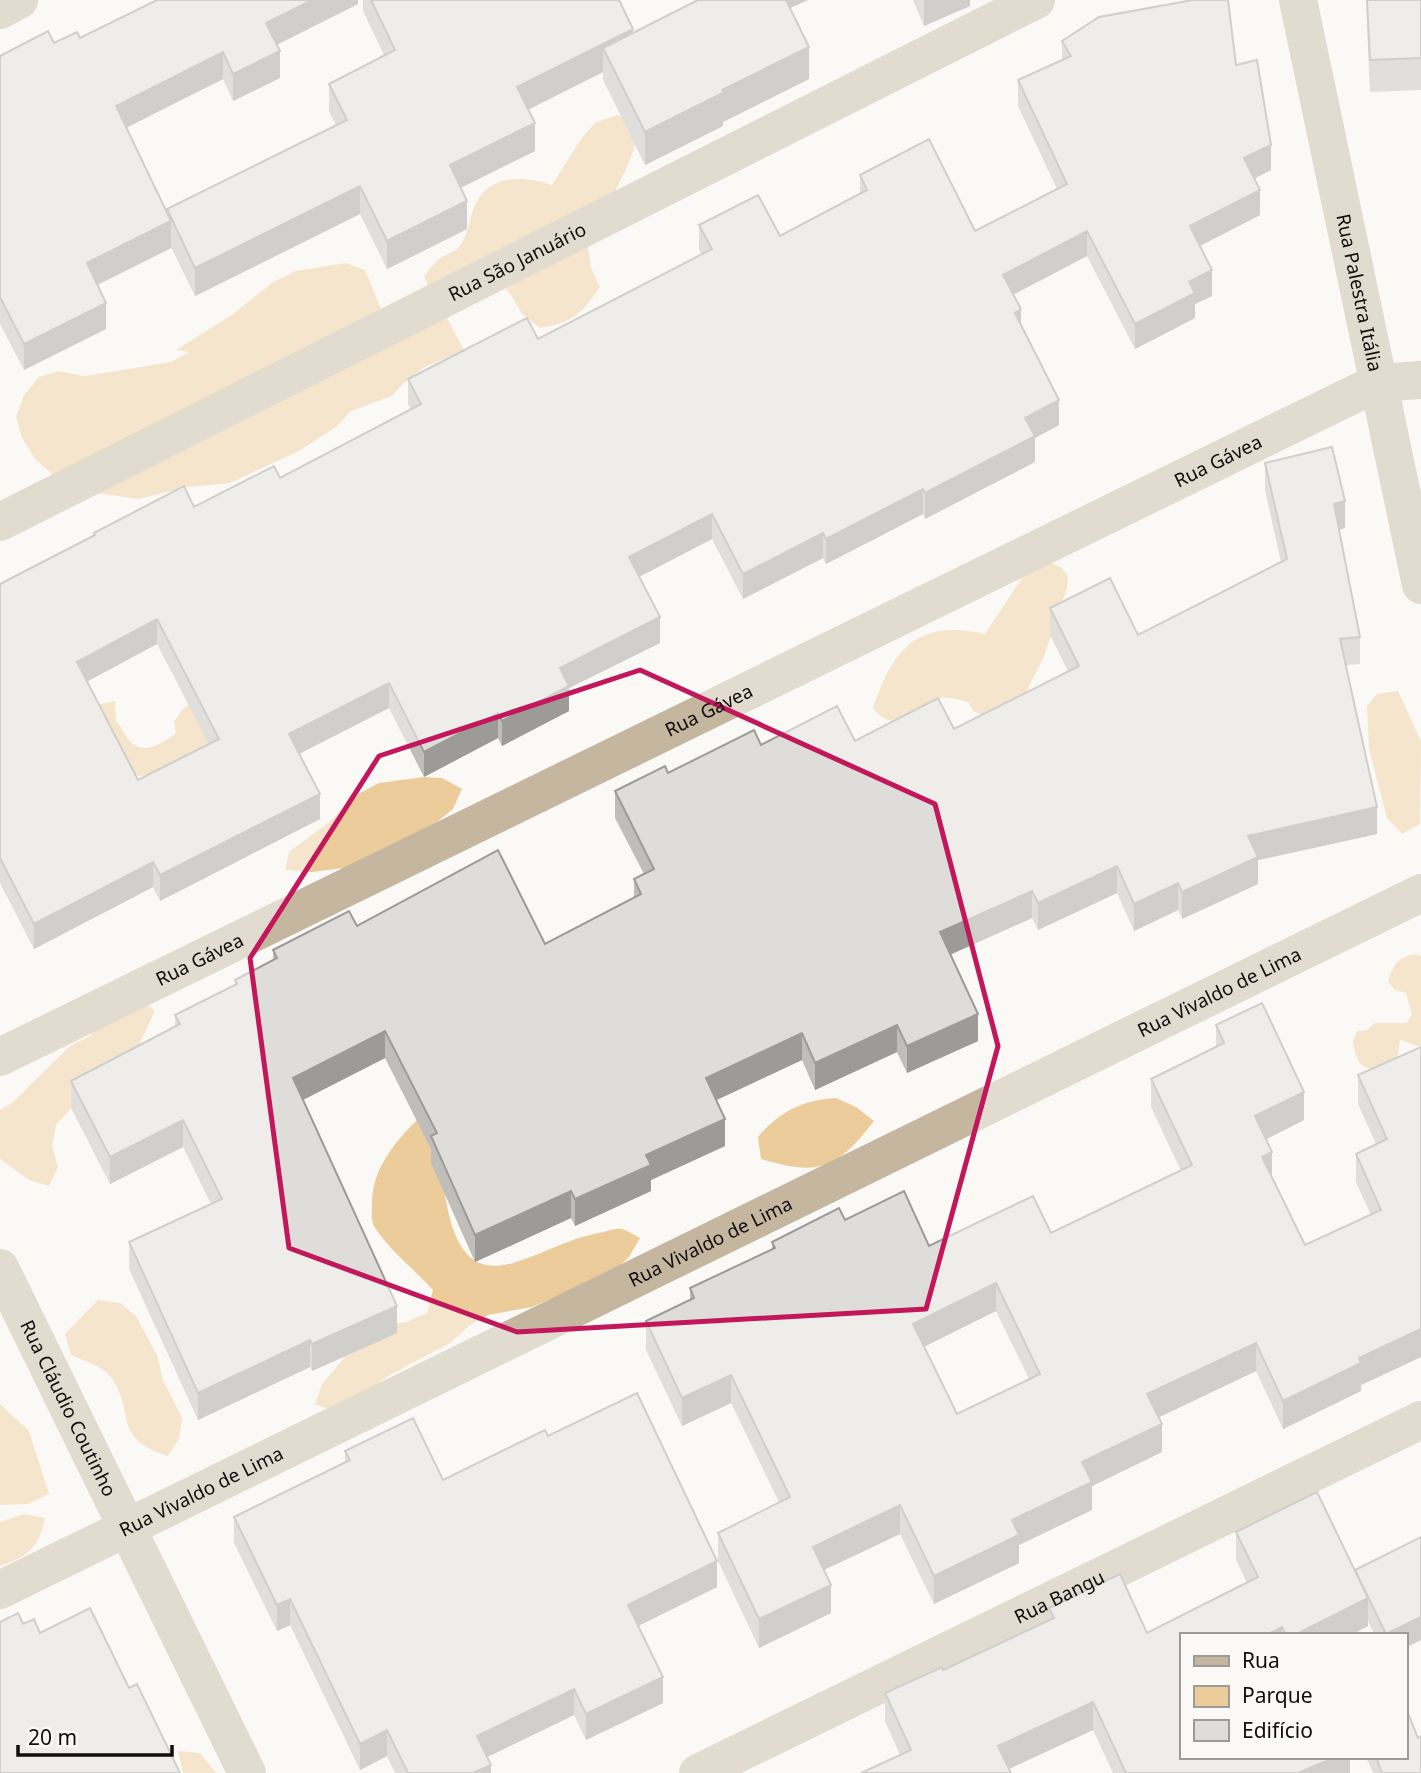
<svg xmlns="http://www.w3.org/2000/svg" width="1421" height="1773" font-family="'Noto Sans',sans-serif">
	<rect width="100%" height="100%" fill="#fbf9f5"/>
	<!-- green -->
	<g fill="#eccc9a">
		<path d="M618,115l18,13 -2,21 -8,20 -38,78 3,21 9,19c-19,28 -27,35 -60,41l-18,-14 -11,-19 -13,-16 -65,18 -9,-21c5,-6 9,-12 15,-17 5,-4 14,-6 19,-11 9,-9 11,-28 16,-40 13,-34 49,-33 78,-23l29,-46 15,-17z"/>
		<polygon points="346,263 365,270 381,309 446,316 464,350 423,368 406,381 392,396 351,411 336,427 299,451 230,483 188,487 138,499 96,493 53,475 35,459 22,438 16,417 24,395 39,377 59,371 84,376 105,373 171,362 189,352 176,350 233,314 273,282 296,271"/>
		<path d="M1051,563l10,4 7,9 -1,12 -24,71 -19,37 -41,19 -10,-4 -5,-9c-9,-2 -24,-7 -33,-2 -5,2 -8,8 -13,11 -18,12 -35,16 -49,-3 20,-60 45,-89 112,-74l43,-65z"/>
		<polygon points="1398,691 1421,741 1420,824 1402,834 1387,818 1369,749 1367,706 1377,694"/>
		<path d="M199,695l33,40 -72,40 -25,1 -43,-70 23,-5 1,20c6,6 8,14 13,19 14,17 34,3 47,-7l-2,-11 7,-11z"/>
		<polygon points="424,777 442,778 462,789 453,809 437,822 360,866 312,872 285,870 289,852 328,823 360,793 379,783"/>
		<path d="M1416,954l5,2v91l-21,-7 -3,21c-25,12 -40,13 -44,-20l4,-10 10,-1 8,-7h32l5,-9 -6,-21 -11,-3 -7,-8c4,-16 11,-26 28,-28z"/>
		<polygon points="138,996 155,1011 137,1049 85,1093 56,1125 52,1146 58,1167 49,1186 29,1180 0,1159 0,1110 13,1102 70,1046 90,1036 106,1020"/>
		<path d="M836,1098l20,9 18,14c-36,47 -55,56 -113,38l-3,-22c22,-26 45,-37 78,-39z"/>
		<path d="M440,1099c2,33 0,69 6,102 21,116 87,43 153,32 7,-1 15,-5 22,-4 6,1 13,6 19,9l-11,19 -15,14 -82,36 -44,8 -18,10 -20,18 -60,32 -42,30 -20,4 -13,-5 7,-20 29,-34 34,-25 21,-3 21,-9 6,-23c-17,-19 -47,-43 -59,-64 -3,-6 -2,-14 -2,-21 -1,-45 38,-79 68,-106z"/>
		<path d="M98,1300l22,3 16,13 21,39 6,25 19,38 -3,21 -11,17c-58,-18 -31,-44 -58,-80 -8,-10 -27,-16 -39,-21l-6,-21z"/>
		<polygon points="0,1404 29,1431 49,1494 28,1504 0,1505"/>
		<path d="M24,1514l21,4c-6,29 -17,39 -45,48v-44z"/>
		<polygon points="178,1751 200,1753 216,1773 183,1773"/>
	</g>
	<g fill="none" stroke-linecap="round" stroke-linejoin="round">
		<!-- street -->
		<g stroke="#c4b69f" stroke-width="38">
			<path id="s1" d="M1298,0l123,585"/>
			<polyline points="0,10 19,0"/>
			<path id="s2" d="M0,522l1036,-522"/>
			<path id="s3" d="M0,1057l1377,-674 44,-3"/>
			<path id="s4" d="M0,1268l247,505"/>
			<path id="s5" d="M0,1590l1421,-697"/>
			<path id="s6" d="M698,1773l723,-353"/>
		</g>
	</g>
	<!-- wall -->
	<g fill="#c0bebb" fill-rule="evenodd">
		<polygon points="358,0 358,4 277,45 280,78 233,101 223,79 126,127 167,211 336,125 329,111 329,84 384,55 363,11 363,0 619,0 633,33 808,0 790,8 809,79 723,122 723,126 645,165 603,80 603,72 528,110 535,151 461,188 467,229 387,269 360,214 195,296 171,247 171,248 97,285 106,329 24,370 0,324 0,56 80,38"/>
		<polygon points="913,0 970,0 970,6 924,26"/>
		<polygon points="1366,0 1421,0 1421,90 1370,92"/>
		<path d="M1062,41l174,24 35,105 -17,8 6,37 -60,31 12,50 -17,8v14l-60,31 -48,-93 -74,38 8,31 38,100 -24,13v24l-110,57 -2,-5 -97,50 -3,-6 -80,41 -31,-60 -73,38 21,66 -91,45v23l-67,35 -4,-8 -74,39 -35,-69 -90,46 21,65 -160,82 -7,-14 -119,62 -34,-66v-299l94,-48v-3l100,-26 86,-29 131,-69 -3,-5v-25l130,-40 164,-84 -3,-5v-25l81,11 80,-42v-19l115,56 82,-42 -39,-83v-26l44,-20zM157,644l52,100 -71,36 -51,-99z"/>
		<polygon points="1265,463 1345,528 1339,530 1360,637 1360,664 1346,665 1377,834 1258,860 1258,884 1182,919 1178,910 1134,931 1117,893 1038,930 1032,918 950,955 978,1041 907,1073 897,1052 815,1090 802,1060 716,1100 725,1146 651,1180 651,1191 575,1226 571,1218 475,1262 431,1163 431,1149 385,1058 303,1100 397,1333 312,1371 310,1367 198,1420 129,1269 129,1242 211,1204 183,1147 110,1184 71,1108 71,1081 175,1026 175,1015 235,985 235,980 273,960 273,950 357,926 545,944 634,897 634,879 644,874 615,818 615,791 668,773 761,745 855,741 954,729 1068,671 1050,635 1050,608 1138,635 1281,562 1265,490"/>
		<path d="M1216,1025l88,95 -38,19 6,38 33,68 66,-30 -15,-33v-28l20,-10 -18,-40v-29l63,-28v310l-60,28v6l-78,38 -27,-58 -97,46 3,35 -70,34v24l-73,35v18l-85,41 -34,-70 -76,36 7,43 -72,35 -41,-87v-28l61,-31 -48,-99 -49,23 -36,-76v-29l44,-21v-12l82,-39v-7l73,-22 84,26 122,-13 130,-62 -30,-64v-28l65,-32zM996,1311l33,68 -72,35 -33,-67z"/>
		<polygon points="548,1436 717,1587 638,1626 663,1703 586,1740 574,1715 487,1757 491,1773 395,1773 387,1756 360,1770 290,1625 277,1631 234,1543 234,1517 345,1463 345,1451 443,1480"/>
		<polygon points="1236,1532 1355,1570 1421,1537 1421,1640 1405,1648 1405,1635 1375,1635 1368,1621 1368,1626 1351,1635 1181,1635 1181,1757 1350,1757 1350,1773 1113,1773 1093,1730 1009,1769 900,1755 885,1721 885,1693 943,1670 1049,1621 1049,1608 1147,1633 1247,1583 1236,1560"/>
		<polygon points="1418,1738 1421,1773 1373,1773 1366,1757 1405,1757"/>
	</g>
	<!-- shaded-wall -->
	<g fill="#9c9b98">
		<polygon points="312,0 358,0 358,4 266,50 266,23"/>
		<polygon points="777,0 808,0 777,14"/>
		<polygon points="924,0 970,0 970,6 924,26"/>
		<polygon points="633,29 633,57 603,48 603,72 517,115 517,87"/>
		<polygon points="809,47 809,79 723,122 723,126 645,165 645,132 722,90"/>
		<polygon points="280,51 280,78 233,101 233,74"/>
		<polygon points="223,52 223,79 116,133 116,106"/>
		<polygon points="535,123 535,151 450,193 450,165"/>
		<polygon points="1271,145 1271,170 1244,184 1244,158"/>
		<polygon points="360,186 360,214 195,296 195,268"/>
		<polygon points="1260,190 1260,215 1190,251 1190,226"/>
		<polygon points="467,201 467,229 387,269 387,241"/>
		<polygon points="171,221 171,248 87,290 87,263"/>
		<polygon points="1087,231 1087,256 1003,300 1003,275"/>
		<polygon points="1212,270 1212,296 1195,304 1195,318 1135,349 1135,324 1189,282"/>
		<polygon points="106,303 106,329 24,370 24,344"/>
		<polygon points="1021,309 1021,334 1015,313"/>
		<polygon points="1059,400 1059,425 1035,438 1035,462 925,519 925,493 1025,418"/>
		<polygon points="923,489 923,514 826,564 826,539"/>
		<polygon points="1345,501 1345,528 1334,531 1334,504"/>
		<polygon points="712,514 712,539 629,582 629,557"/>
		<polygon points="823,533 823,558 743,599 743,574"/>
		<polygon points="660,617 660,643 569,688 569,711 502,746 502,721 560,668"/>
		<polygon points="157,619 157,644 77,687 77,662"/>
		<polygon points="389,683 389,708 289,759 289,734"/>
		<polygon points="498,713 498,738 424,777 424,752"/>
		<polygon points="320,794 320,819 160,901 160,875"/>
		<polygon points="1377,807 1377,834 1258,860 1258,884 1182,919 1182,892 1248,836"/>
		<polygon points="153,862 153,887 34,949 34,924"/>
		<polygon points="1117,866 1117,893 1038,930 1038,903"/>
		<polygon points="1178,883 1178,910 1134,931 1134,904"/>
		<polygon points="1032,891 1032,918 940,959 940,932"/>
		<polygon points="978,1014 978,1041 907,1073 907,1046"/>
		<polygon points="897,1025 897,1052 815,1090 815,1063"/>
		<polygon points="385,1031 385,1058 293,1105 293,1078"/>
		<polygon points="802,1033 802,1060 706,1105 706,1078"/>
		<polygon points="1304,1092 1304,1120 1255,1145 1255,1116"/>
		<polygon points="725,1119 725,1146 651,1180 651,1191 575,1226 575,1199 646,1155"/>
		<polygon points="183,1120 183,1147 110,1184 110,1157"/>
		<polygon points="1272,1152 1272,1180 1262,1157"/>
		<polygon points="571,1191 571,1218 475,1262 475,1235"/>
		<polygon points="996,1283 996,1311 913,1352 913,1324"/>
		<polygon points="397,1306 397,1333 312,1371 312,1344"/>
		<polygon points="1421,1329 1421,1357 1361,1385 1361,1391 1283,1429 1283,1401 1359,1358"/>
		<polygon points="310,1340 310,1367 198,1420 198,1393"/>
		<polygon points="1256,1343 1256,1371 1147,1423 1147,1394"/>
		<polygon points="731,1375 731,1403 682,1426 682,1398"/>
		<polygon points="1162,1424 1162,1452 1092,1486 1092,1510 1019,1545 1019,1563 934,1604 934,1576 1082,1462"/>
		<polygon points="900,1505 900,1534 813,1575 813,1547"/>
		<polygon points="717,1561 717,1587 628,1631 628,1605"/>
		<polygon points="831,1585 831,1613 759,1648 759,1619"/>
		<polygon points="1368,1598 1368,1626 1351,1635 1295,1635"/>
		<polygon points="290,1599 290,1625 277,1631 277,1605"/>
		<polygon points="1421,1617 1421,1640 1405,1648 1405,1635 1386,1635"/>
		<polygon points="1282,1627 1282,1635 1266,1635"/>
		<polygon points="663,1677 663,1703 586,1740 586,1714"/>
		<polygon points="574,1689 574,1715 477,1762 477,1736"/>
		<polygon points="1093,1702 1093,1730 1000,1773 998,1746"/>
		<polygon points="387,1730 387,1756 360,1770 360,1744"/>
		<polygon points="1336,1757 1350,1757 1350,1773 1298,1773"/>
		<polygon points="491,1765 491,1773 473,1773"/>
	</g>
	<!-- building -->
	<g fill="#dfddd9" stroke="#9c9b98" stroke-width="2" fill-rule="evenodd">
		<polygon points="157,0 312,0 266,23 280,51 233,74 223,52 116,106 171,221 87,263 106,303 24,344 0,297 0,56 48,31 54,43 77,32 80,38"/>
		<polygon points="371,0 619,0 633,29 517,87 535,123 450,165 467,201 387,241 360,186 195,268 167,209 347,120 329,84 395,50"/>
		<polygon points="698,0 786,0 809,47 722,90 723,93 645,132 603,48"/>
		<path d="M1193,0h35l8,65 21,-5 14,85 -27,13 16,32 -70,36 22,44 -23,12 6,11 -60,31 -48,-93 -84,44 18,34 -6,4 44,87 -34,18 10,18 -110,57 -2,-4 -97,50 -3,-6 -80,41 -31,-60 -83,43 31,60 -100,51 9,18 -67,35 -4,-8 -74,39 -35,-69 -100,51 31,60 -160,81 -7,-13 -119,62 -34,-66v-274l95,-49 -1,-2 90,-47 10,21 80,-41 6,12 141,-74 -13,-25 119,-61 11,21 174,-90 -13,-24 59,-30 22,41 87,-46 -7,-15 69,-36 46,92 92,-47 -49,-104 53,-24 -9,-15 37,-24zM157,619l62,120 -81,41 -61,-118z"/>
		<polygon points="1367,0 1421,0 1421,58 1370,60"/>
		<polygon points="1332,447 1345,501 1334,504 1360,637 1340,639 1377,807 1248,836 1258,857 1182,892 1178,883 1134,904 1117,866 1038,903 1032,891 940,932 978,1014 907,1046 897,1025 815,1063 802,1033 706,1078 725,1119 646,1155 651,1165 575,1199 571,1191 475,1235 431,1136 437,1133 385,1031 293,1078 397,1306 312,1344 310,1340 198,1393 129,1242 222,1199 183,1120 110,1157 71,1081 180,1024 175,1015 237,984 235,980 277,958 273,950 349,911 357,926 498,850 545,944 641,894 634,879 654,869 615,791 665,766 668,773 754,730 761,745 837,706 855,741 938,698 954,729 1079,666 1050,608 1110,578 1138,635 1287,559 1265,463"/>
		<path d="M1262,1003l42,89 -49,24 17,36 -10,5 43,88 76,-35 -25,-56 31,-15 -29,-64 63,-28v282l-62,29 2,5 -78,38 -27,-58 -109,51 15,30 -80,38 10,20 -80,38 7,15 -85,41 -34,-71 -87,42 18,38 -72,34 -41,-86 72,-36 -59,-122 -49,23 -36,-77 48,-23 -4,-10 85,-40 -3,-6 67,-34 6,12 59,-29 25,55 104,-50 18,37 141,-68 -41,-86 73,-36 -8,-18zM996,1283l44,91 -83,40 -44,-90z"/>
		<polygon points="637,1393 717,1561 628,1605 663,1677 586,1714 574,1689 477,1736 491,1765 473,1773 408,1773 387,1730 360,1744 290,1599 277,1605 234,1517 350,1460 345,1451 413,1418 443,1480 545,1430 548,1436"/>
		<polygon points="1317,1492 1368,1598 1295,1635 1286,1635 1282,1627 1266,1635 1181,1635 1181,1757 1336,1757 1298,1773 1126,1773 1093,1702 998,1746 1011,1773 861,1773 911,1750 885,1693 942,1667 943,1670 1054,1618 1049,1608 1120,1574 1147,1633 1258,1577 1236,1532"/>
		<polygon points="1421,1537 1421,1617 1386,1634 1355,1570"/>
		<polygon points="90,1608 129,1688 137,1684 180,1773 0,1773 0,1622 18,1613 23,1624 34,1619 40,1633"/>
		<polygon points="1408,1713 1418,1738 1421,1736 1421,1773 1382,1773 1376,1757 1405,1757 1405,1714"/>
	</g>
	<!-- marked area -->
	<path d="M0 0H1421V1773H0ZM640,670l295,134 63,242 -72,263 -409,23 -228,-84 -39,-290 129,-202z" fill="#fbf9f5" fill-opacity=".55" fill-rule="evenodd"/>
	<path fill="none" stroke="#c2185b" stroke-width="5" stroke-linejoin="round" d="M640,670l295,134 63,242 -72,263 -409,23 -228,-84 -39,-290 129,-202z"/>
	<g text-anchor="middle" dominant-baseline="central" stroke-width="5" stroke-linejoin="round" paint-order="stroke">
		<!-- street labels -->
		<g font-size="19" fill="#100f0e" stroke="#fbf9f5">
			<text stroke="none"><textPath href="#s2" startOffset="579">Rua São Januário</textPath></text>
			<text stroke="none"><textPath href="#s1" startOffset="299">Rua Palestra Itália</textPath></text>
			<text stroke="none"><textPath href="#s3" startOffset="1356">Rua Gávea</textPath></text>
			<text stroke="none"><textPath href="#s3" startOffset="789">Rua Gávea</textPath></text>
			<text stroke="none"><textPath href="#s3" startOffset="222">Rua Gávea</textPath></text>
			<text stroke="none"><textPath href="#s5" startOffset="1358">Rua Vivaldo de Lima</textPath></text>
			<text stroke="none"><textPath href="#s5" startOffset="791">Rua Vivaldo de Lima</textPath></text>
			<text stroke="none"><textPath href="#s4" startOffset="156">Rua Cláudio Coutinho</textPath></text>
			<text stroke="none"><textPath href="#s5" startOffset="224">Rua Vivaldo de Lima</textPath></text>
			<text stroke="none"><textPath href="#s6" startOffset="402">Rua Bangu</textPath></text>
		</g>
	</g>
	<!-- legend -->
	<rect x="1180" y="1633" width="228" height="126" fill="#fbf9f5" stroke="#9d9b99" stroke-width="2"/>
	<rect x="1194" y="1656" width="35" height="10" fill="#c4b69f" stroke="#9d9b99" stroke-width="2"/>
	<text x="1242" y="1668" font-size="21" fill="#100f0e">Rua</text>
	<rect x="1194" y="1686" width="35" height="21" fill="#eccc9a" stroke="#9d9b99" stroke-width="2"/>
	<text x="1242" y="1703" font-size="21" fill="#100f0e">Parque</text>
	<rect x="1194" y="1720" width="35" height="21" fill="#dfddd9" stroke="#9d9b99" stroke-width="2"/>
	<text x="1242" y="1738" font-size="21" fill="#100f0e">Edifício</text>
	<!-- scale -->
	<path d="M18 1745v10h154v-10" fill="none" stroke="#100f0e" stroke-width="3.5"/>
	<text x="28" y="1745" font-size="21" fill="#100f0e" stroke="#fbf9f5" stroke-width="5" paint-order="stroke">20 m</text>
</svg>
